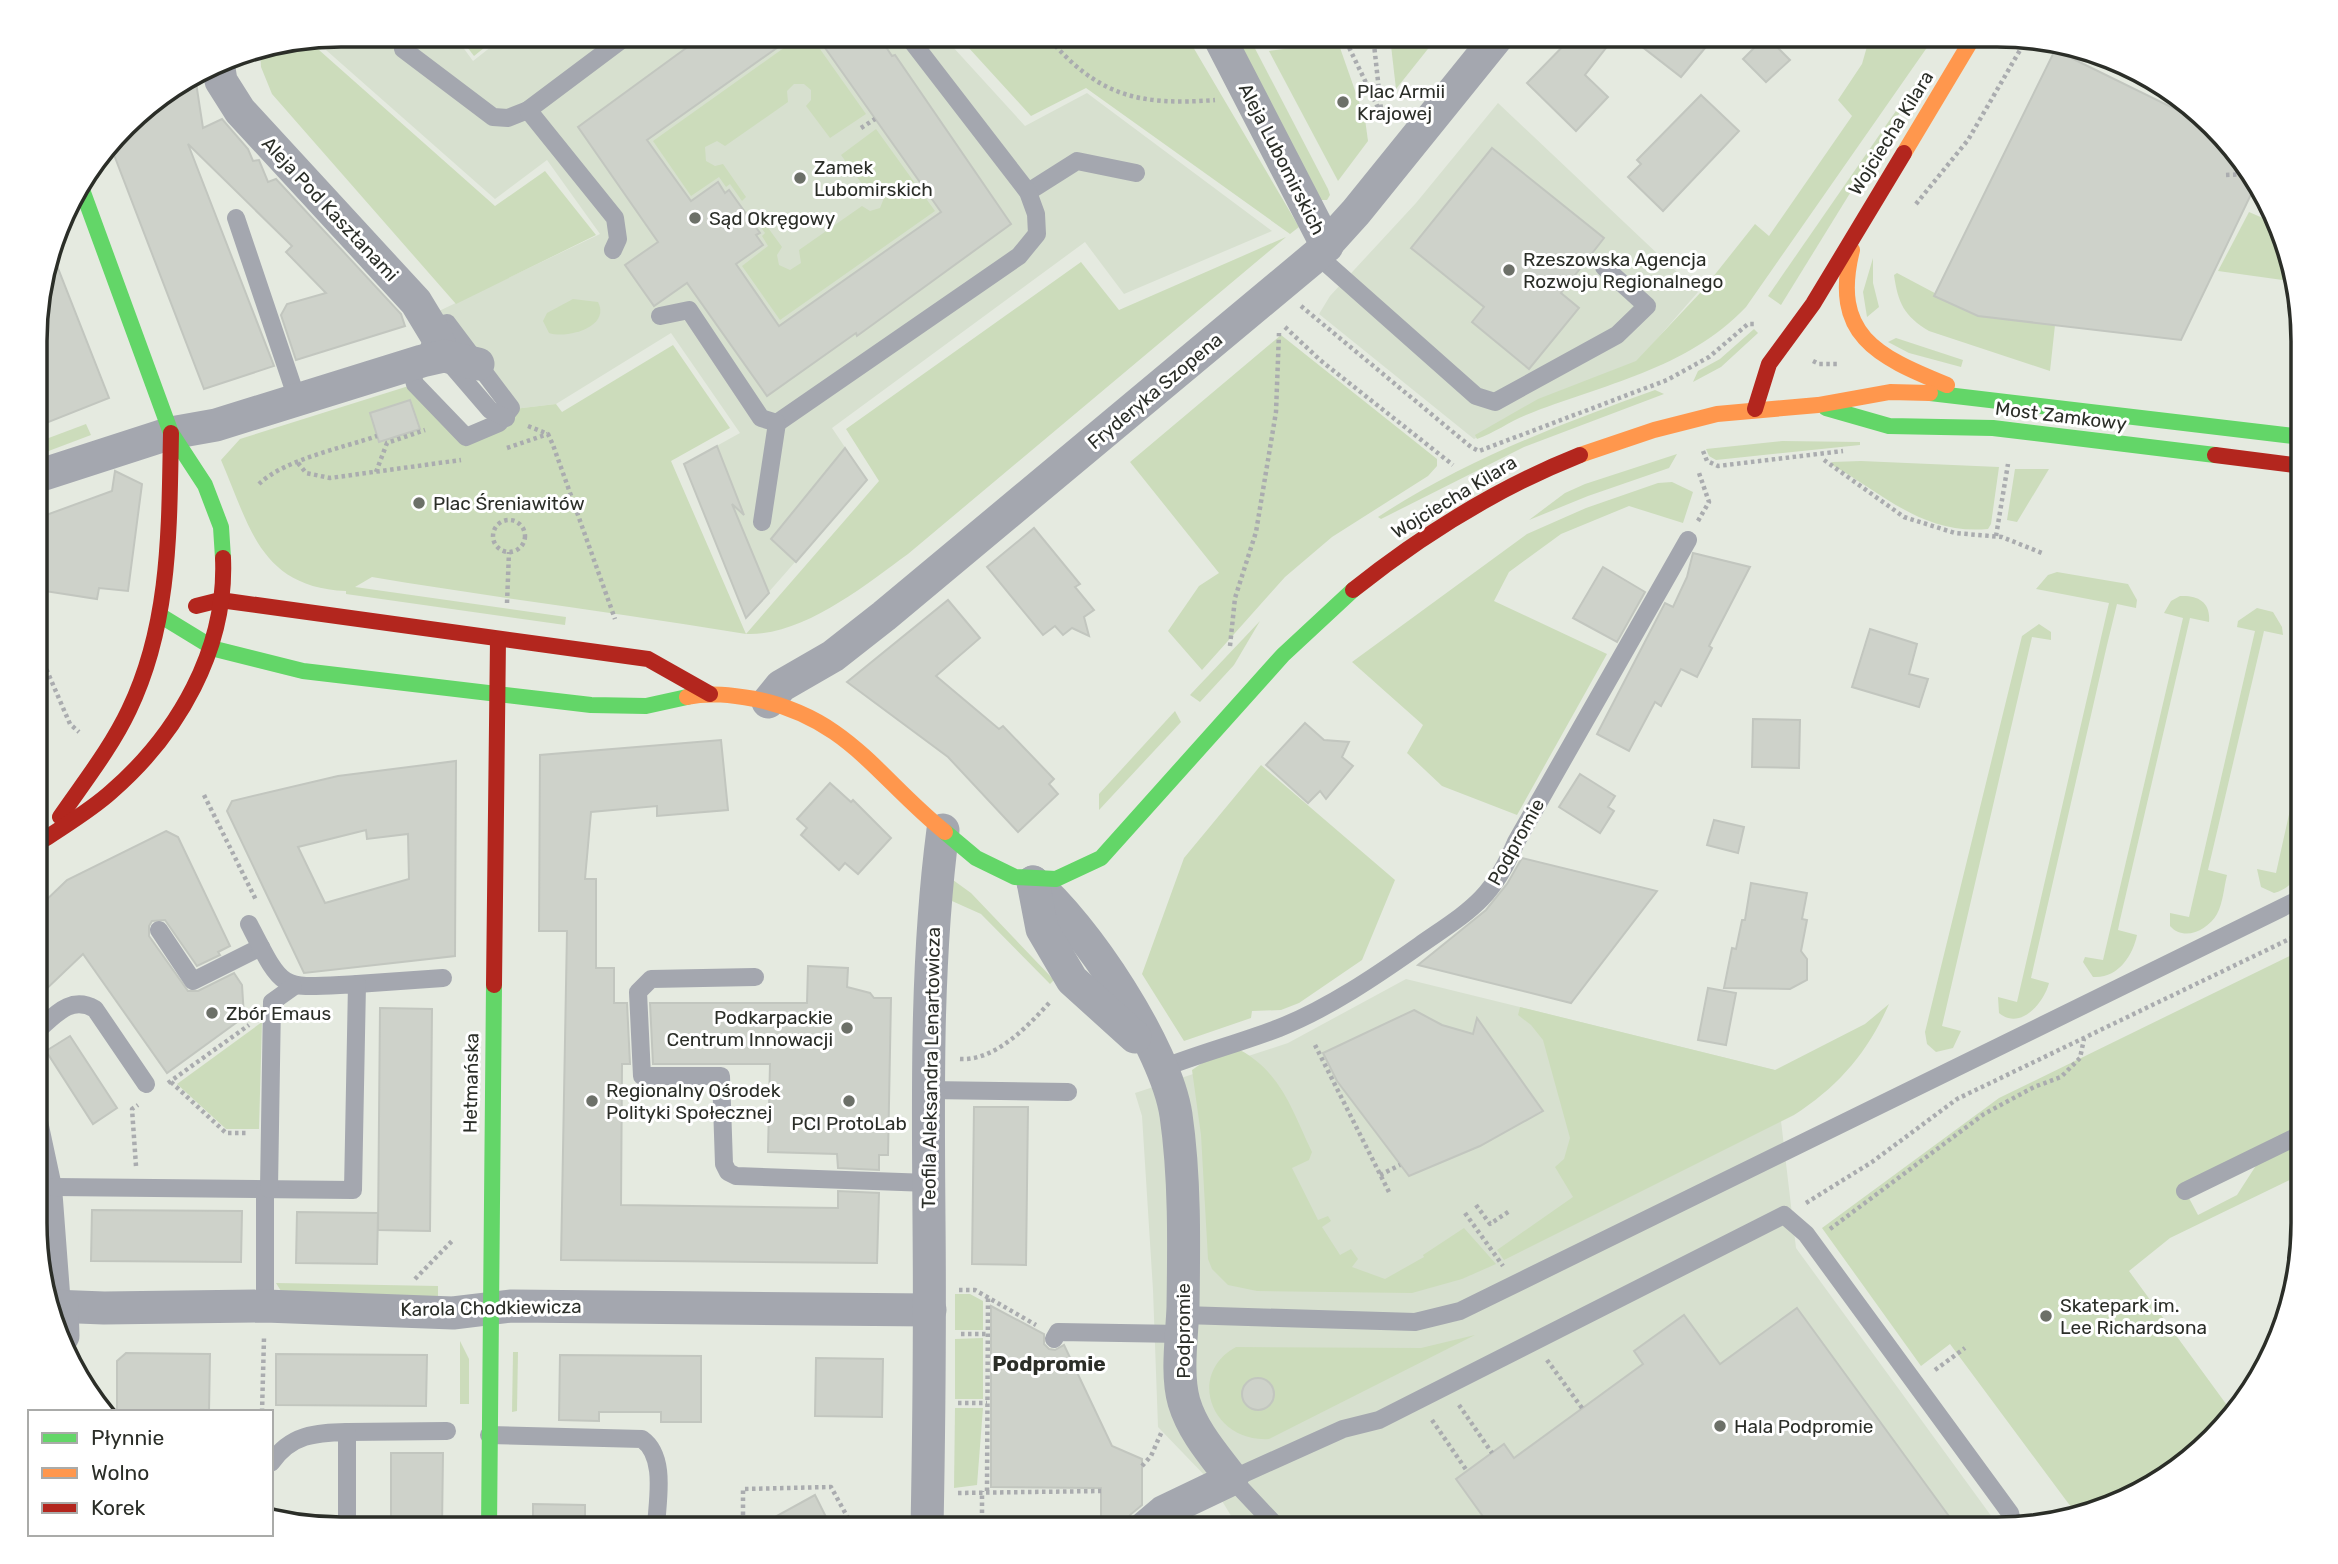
<svg xmlns="http://www.w3.org/2000/svg" width="2338" height="1564" font-family="Rubik,sans-serif">
	<rect width="100%" height="100%" fill="#e5eae0"/>
	<!-- built -->
	<g fill="#d7e0cf">
		<polygon points="364,35 454,35 473,61 506,35 942,35 1025,126 1087,93 1272,231 1124,294 1085,242 832,428 867,480 746,618 684,464 740,433 671,333 556,404 514,409 439,311 600,234 547,160 495,199 326,50"/>
		<polygon points="1498,103 1698,292 1643,355 1649,366 1526,412 1474,439 1319,314 1330,296 1416,203"/>
		<polygon points="1406,979 1775,1070 1796,1248 2000,1528 1239,1529 1210,1481 1158,1427 1153,1290 1142,1116 1135,1093 1288,1043"/>
	</g>
	<!-- green -->
	<g fill="#ccdcbb">
		<polygon points="341,35 354,35 319,50 495,206 545,171 596,235 456,304 272,94 261,67 260,51"/>
		<polygon points="458,35 500,35 474,56"/>
		<polygon points="802,35 810,35 866,114 830,138 806,106 811,100 811,90 804,84 794,84 787,91 788,102 725,146 717,141 705,147 706,161 715,166 723,164 746,197 742,201 730,184 726,187 719,177 691,196 653,141"/>
		<polygon points="957,35 1186,35 1299,227 1290,234 1086,88 1031,116"/>
		<polygon points="1235,35 1248,35 1328,189 1330,195 1327,200 1321,200"/>
		<polygon points="1439,35 1396,89 1390,37"/>
		<path d="M1870,36h65l-189,271c-60,63 -143,77 -220,108 -17,7 -32,18 -49,24l-2,-4 63,-36 98,-38 65,-69 54,-68 14,12 83,-120 -14,-16 24,-36z"/>
		<polygon points="1338,42 1365,119 1368,141 1338,181 1269,51"/>
		<polygon points="1916,82 1918,83 1781,305 1768,296"/>
		<polygon points="876,129 935,211 780,320 742,266 768,246 762,236 765,233 754,217 758,214 782,247 777,255 779,265 790,270 801,263 799,250 862,206 870,211 880,208 884,198 880,189 872,186 865,188 841,155"/>
		<polygon points="2249,212 2272,222 2290,281 2218,271"/>
		<path d="M1286,237l-378,317c-44,32 -105,82 -162,80 -125,-21 -250,-36 -374,-57l-17,10 211,30 -1,8 -219,-31v-3c-86,-4 -96,-64 -125,-131l19,-21 175,-55 51,53 48,-28 42,-5 6,8 111,-67 57,83 -59,33 75,173 133,-153 -33,-52 235,-167 38,48z"/>
		<polygon points="1873,258 1873,283 1879,307 1867,317 1863,292"/>
		<path d="M1897,273l81,43 77,9 -5,46 -121,-40c-25,-15 -31,-28 -35,-56z"/>
		<path d="M573,299l25,3c13,25 -31,37 -49,31l-6,-12 4,-8z"/>
		<polygon points="1754,329 1758,333 1721,367 1693,382 1698,371 1720,359"/>
		<polygon points="1281,335 1437,459 1437,466 1428,476 1332,537 1285,577 1202,670 1168,631 1199,586 1219,573 1130,462"/>
		<polygon points="1896,338 1963,360 1961,367 1909,353 1888,342"/>
		<path d="M1655,390l9,4 -140,53 -143,72 -3,-2c87,-57 180,-92 277,-127z"/>
		<polygon points="86,424 91,435 38,455 38,442"/>
		<polygon points="1782,441 1860,442 1860,445 1716,460 1709,456 1706,449"/>
		<polygon points="1677,454 1669,468 1588,496 1529,520 1565,493 1585,484"/>
		<path d="M1861,461l138,6 -8,57 -3,5c-65,6 -104,-35 -156,-64v-3z"/>
		<polygon points="2015,469 2049,469 2017,522 2007,520"/>
		<polygon points="1672,482 1693,492 1683,523 1629,506 1561,534 1509,572 1494,601 1607,654 1517,815 1442,786 1407,753 1423,725 1352,662 1527,534 1586,508 1658,483"/>
		<path d="M2057,572l71,12 9,16 -1,8 -19,-4 -10,41 -76,333 18,5c-5,20 -29,48 -50,30l-1,-16 19,5 92,-399 -73,-14 12,-14z"/>
		<path d="M2180,596c18,-1 31,6 29,26l-19,-4 -70,302 -2,10 19,5c-4,20 -19,44 -44,42l-10,-15 2,-5 18,3 80,-342 -19,-5 7,-12z"/>
		<path d="M2257,608l16,4 9,15 1,8 -19,-4 -56,239 19,5c-3,12 -4,28 -10,39 -9,16 -33,28 -47,12v-13l19,4 66,-286 -18,-4 1,-6z"/>
		<polygon points="1260,621 1234,665 1200,702 1190,695"/>
		<polygon points="2039,624 2051,632 2051,640 2032,637 1942,1026 1961,1031 1953,1048 1936,1052 1927,1044 1925,1032 2022,636"/>
		<polygon points="1175,711 1181,722 1099,810 1099,794"/>
		<path d="M2302,756v35l-10,44 10,3c0,24 0,47 -28,55l-13,-6 -4,-18 19,4z"/>
		<polygon points="1261,765 1395,880 1362,960 1299,1003 1281,1010 1252,1011 1251,1018 1184,1041 1142,974 1184,858"/>
		<polygon points="953,880 971,893 1054,980 1050,984 981,914 943,897"/>
		<polygon points="2302,950 2302,1125 2182,1185 2198,1215 2237,1195 2257,1164 2302,1142 2302,1174 2170,1238 2129,1271 2229,1408 2244,1402 2240,1409 2133,1497 2074,1511 1950,1344 1921,1366 1822,1228 1999,1098"/>
		<path d="M1889,1004c-21,48 -51,83 -95,111l-290,145 -7,-10 76,-53 -18,-30 9,-8 6,-21 -27,-98 -12,-15 -13,-10 2,-8 255,63 90,-46z"/>
		<polygon points="262,1022 259,1129 226,1129 177,1084"/>
		<path d="M1240,1050c42,23 52,61 72,102l-3,8 -17,8 26,52 10,-4 3,5 -9,6 18,28 11,-6 7,10 -6,8 33,12 39,-22 -1,-2 41,-27 32,36 -34,15 -50,14 -155,-2 -29,-6 -16,-16 -4,-10 -7,-124 -9,-65 13,-9z"/>
		<polygon points="276,1283 438,1286 438,1297 281,1291"/>
		<polygon points="955,1294 970,1294 983,1301 983,1330 955,1330"/>
		<path d="M1475,1335l-206,104c-56,4 -84,-64 -33,-92l185,1z"/>
		<polygon points="983,1338 983,1399 955,1399 955,1339"/>
		<polygon points="460,1341 469,1359 469,1404 460,1404"/>
		<polygon points="513,1352 518,1352 517,1411 512,1412"/>
		<polygon points="955,1408 983,1408 977,1485 954,1488"/>
	</g>
	<!-- building -->
	<g fill="#ced2ca" stroke="#c2c6bf" stroke-width="2" fill-rule="evenodd">
		<polygon points="704,35 795,35 647,140 691,201 718,182 725,193 729,190 760,233 756,235 763,245 736,264 779,326 941,212 816,35 878,35 892,56 895,55 1011,224 857,336 856,333 767,396 687,283 654,306 625,265 658,242 578,127"/>
		<polygon points="1574,35 1616,35 1585,75 1608,97 1576,131 1527,83"/>
		<polygon points="1627,35 1657,36 1715,36 1681,77"/>
		<polygon points="1766,36 1790,60 1766,82 1743,59"/>
		<polygon points="2055,50 2204,123 2257,182 2181,340 1978,316 1934,296"/>
		<polygon points="195,76 203,128 222,119 248,149 253,161 259,160 268,182 276,179 401,314 405,326 296,360 281,315 287,304 326,293 286,252 292,246 188,144 274,366 204,389 111,147 139,111"/>
		<polygon points="1701,95 1739,131 1663,211 1628,177 1641,164 1637,160"/>
		<polygon points="1492,148 1604,238 1561,293 1579,308 1529,369 1472,322 1484,307 1411,248"/>
		<polygon points="52,253 109,398 46,423 38,400 38,302"/>
		<polygon points="410,400 420,429 379,442 370,413"/>
		<polygon points="717,446 744,515 732,504 769,593 746,618 684,464"/>
		<polygon points="845,448 867,480 796,562 771,539"/>
		<polygon points="115,471 142,484 128,591 99,588 97,599 38,590 38,518 112,491"/>
		<polygon points="1034,528 1080,584 1075,587 1094,610 1084,617 1089,636 1072,628 1063,635 1055,626 1043,635 987,567"/>
		<polygon points="1693,553 1750,567 1709,646 1712,648 1697,677 1681,669 1661,706 1655,702 1629,751 1597,734 1665,603 1673,607 1687,577"/>
		<polygon points="1603,567 1645,592 1617,642 1573,618"/>
		<polygon points="948,600 980,638 936,676 999,729 1003,726 1054,779 1049,784 1058,794 1018,832 948,757 847,682"/>
		<polygon points="1870,629 1917,644 1909,674 1928,679 1919,707 1852,687"/>
		<polygon points="1753,719 1800,720 1799,768 1752,767"/>
		<polygon points="1305,723 1324,740 1349,742 1342,757 1353,766 1326,799 1320,791 1308,803 1266,765"/>
		<polygon points="721,740 728,810 657,816 657,806 591,812 585,879 596,879 596,968 614,968 614,1003 627,1003 630,1064 622,1064 621,1205 838,1208 838,1191 879,1193 877,1263 561,1260 567,931 539,931 540,755"/>
		<path d="M456,761l-1,195 -151,17 -77,-162 5,-10 106,-25zM366,830l1,9 41,-5 1,45 -84,24 -27,-56z"/>
		<polygon points="1580,774 1615,796 1608,807 1614,811 1600,833 1559,807"/>
		<polygon points="830,783 851,802 853,800 891,838 858,874 845,863 839,870 801,835 807,828 797,819"/>
		<polygon points="1714,820 1744,827 1738,853 1707,845"/>
		<polygon points="166,831 178,837 230,946 218,952 220,955 197,966 165,920 152,921 149,926 149,936 188,991 198,991 234,973 242,985 244,1017 167,1073 83,954 38,997 38,908 67,880"/>
		<polygon points="1522,858 1657,891 1571,1003 1418,965 1486,910 1507,884"/>
		<polygon points="1751,883 1807,893 1802,919 1807,920 1801,951 1807,959 1807,980 1790,989 1724,988 1732,948 1736,949 1742,920 1745,920"/>
		<polygon points="808,966 848,968 847,987 870,993 874,998 891,998 888,1155 879,1155 879,1170 838,1168 837,1154 768,1152 770,1064 653,1064 650,1003 807,1003"/>
		<polygon points="1708,988 1736,993 1726,1045 1698,1040"/>
		<polygon points="380,1008 432,1009 430,1231 378,1230"/>
		<polygon points="1414,1010 1442,1025 1473,1034 1477,1018 1543,1111 1480,1146 1409,1176 1337,1081 1323,1053"/>
		<polygon points="70,1036 117,1108 93,1124 46,1051"/>
		<polygon points="974,1107 1028,1107 1026,1265 972,1264"/>
		<polygon points="92,1210 242,1211 241,1262 91,1261"/>
		<polygon points="297,1212 378,1213 377,1264 296,1263"/>
		<polygon points="991,1306 1044,1334 1044,1344 1049,1349 1055,1350 1064,1345 1112,1446 1142,1459 1142,1505 1130,1515 1124,1529 1101,1529 1101,1488 991,1487"/>
		<polygon points="1797,1308 1951,1519 1938,1529 1492,1529 1456,1479 1504,1444 1514,1458 1643,1364 1634,1351 1684,1315 1720,1364"/>
		<polygon points="126,1353 210,1354 209,1412 117,1412 117,1361"/>
		<polygon points="276,1354 427,1355 426,1406 276,1405"/>
		<polygon points="560,1355 701,1356 701,1422 661,1422 661,1412 599,1412 599,1421 559,1420"/>
		<polygon points="816,1358 883,1359 882,1417 815,1416"/>
		<circle cx="1258" cy="1394" r="16"/>
		<polygon points="391,1453 443,1453 442,1528 391,1528"/>
		<polygon points="815,1495 832,1529 753,1529"/>
		<polygon points="533,1504 585,1505 585,1528 533,1528"/>
	</g>
	<g fill="none" stroke-linecap="round" stroke-linejoin="round">
		<!-- path -->
		<g stroke="#aaacaf" stroke-width="4.5" stroke-dasharray="3.5 3.5" stroke-linecap="butt">
			<path d="M1046,35c51,61 92,71 169,65"/>
			<polyline points="1343,35 1384,120"/>
			<polyline points="1373,35 1381,109"/>
			<polyline points="1260,46 1347,35"/>
			<polyline points="861,128 875,119"/>
			<polyline points="2226,175 2250,174"/>
			<polyline points="1916,204 1968,140 2027,38"/>
			<polyline points="1301,306 1471,447 1479,451 1667,380 1709,357 1748,324 1755,324"/>
			<polyline points="1285,327 1320,360 1453,465"/>
			<polyline points="1813,361 1819,364 1838,364"/>
			<polyline points="528,426 548,434 553,445 615,619"/>
			<polyline points="507,448 548,434"/>
			<polyline points="1703,451 1707,461 1718,466 1843,451"/>
			<polyline points="1824,460 1904,517 1955,533 2002,537 2042,553"/>
			<polyline points="298,463 306,473 330,478 461,460"/>
			<polyline points="376,472 387,443 425,430"/>
			<path d="M259,484c26,-25 84,-36 118,-48"/>
			<circle cx="509" cy="536" r="16"/>
			<polyline points="1698,521 1709,502 1698,470"/>
			<polyline points="1996,536 2008,464"/>
			<polyline points="507,603 509,552"/>
			<polyline points="1230,646 1235,598 1256,532 1276,412 1279,333"/>
			<polyline points="38,650 70,724 79,732"/>
			<polyline points="204,795 256,900"/>
			<polyline points="1315,1045 1390,1194"/>
			<path d="M960,1059c35,2 67,-32 90,-57"/>
			<polyline points="171,1082 226,1133 247,1133"/>
			<polyline points="168,1083 249,1025"/>
			<polyline points="136,1166 132,1109 138,1105"/>
			<polyline points="1380,1175 1400,1165"/>
			<polyline points="1806,1203 1872,1162 1957,1099 2302,933"/>
			<polyline points="1476,1205 1490,1224 1511,1210"/>
			<polyline points="1465,1213 1503,1266"/>
			<polyline points="1830,1229 1984,1114 2034,1087 2061,1077 2080,1058 2084,1039"/>
			<polyline points="415,1279 453,1240"/>
			<polyline points="959,1290 975,1290 1036,1325"/>
			<polyline points="961,1334 988,1334"/>
			<polyline points="1547,1360 1582,1408"/>
			<polyline points="1935,1370 1965,1348"/>
			<polyline points="958,1403 987,1403"/>
			<polyline points="1459,1405 1492,1453"/>
			<polyline points="262,1412 264,1338"/>
			<polyline points="1432,1420 1467,1471"/>
			<polyline points="1142,1466 1151,1456 1162,1431"/>
			<polyline points="987,1491 988,1297"/>
			<polyline points="958,1493 1101,1491"/>
			<polyline points="966,1524 982,1525 982,1491"/>
			<polyline points="743,1529 743,1489 831,1487 854,1529"/>
		</g>
		<!-- lane -->
		<g stroke="#a4a7af" stroke-width="18">
			<polyline points="403,49 493,117 508,118 528,110"/>
			<polyline points="1028,192 1077,161 1136,173"/>
			<polyline points="236,218 297,399"/>
			<polyline points="613,250 618,239 615,218 528,110 628,35"/>
			<polyline points="1317,255 1476,396 1495,402 1617,335 1647,306 1604,267"/>
			<polyline points="660,316 689,310 761,418 777,423 1019,256 1037,234 1036,214 1028,192 907,35"/>
			<polygon points="447,323 511,408 499,423 466,437 415,384 413,377 436,335"/>
			<polyline points="447,360 490,410 506,418"/>
			<polyline points="762,522 777,423"/>
			<polyline points="159,930 193,981 261,947"/>
			<polyline points="755,977 651,979 638,992 642,1076 721,1076 724,1164 728,1172 736,1176 929,1183"/>
			<polyline points="357,984 443,978"/>
			<path d="M38,1030c17,-15 33,-35 57,-21l51,75"/>
			<path d="M1163,1068c38,-15 77,-25 116,-40 50,-20 97,-52 141,-83 49,-34 72,-45 96,-103l172,-302"/>
			<polyline points="928,1090 1068,1092"/>
			<polyline points="38,1117 53,1187 62,1306"/>
			<path d="M53,1187l300,3 4,-206c-78,4 -72,10 -108,-60"/>
			<polyline points="265,1189 265,1306"/>
			<polyline points="269,1189 272,1002 293,987"/>
			<polyline points="2185,1191 2302,1134"/>
			<polyline points="1183,1315 1415,1322 1460,1311 2302,898"/>
			<polyline points="1054,1339 1058,1332 1182,1334"/>
			<polyline points="347,1432 447,1431"/>
			<path d="M489,1435l153,4c25,18 15,62 14,89"/>
			<path d="M271,1463c20,-29 44,-30 76,-31v96"/>
			<polyline points="1279,1529 1232,1479 1343,1429 1379,1420 1784,1215 1806,1234 2010,1513 2013,1525"/>
		</g>
		<!-- street -->
		<g stroke="#a4a7af" stroke-width="33">
			<polyline points="1218,35 1327,246"/>
			<polyline points="218,62 221,81 240,111 416,302 436,335 444,356"/>
			<polyline points="38,476 171,433 216,425 422,361 444,356 478,364"/>
			<polyline points="768,702 781,686 833,656 884,616 1317,255 1356,212 1499,35"/>
			<path d="M1033,882c52,43 133,166 143,233 9,62 8,129 7,192 -1,29 -7,67 1,95 9,30 30,53 48,77l-69,33 -20,17"/>
			<polyline points="1033,882 1042,929 1072,980 1135,1037"/>
			<polyline points="52,1306 104,1308 265,1306 453,1313 512,1306 930,1310"/>
			<polyline points="62,1306 63,1336"/>
			<path d="M927,1529c2,-103 3,-205 2,-308 -1,-131 -3,-261 14,-391"/>
		</g>
		<!-- fast -->
		<g stroke="#63d668" stroke-width="16">
			<polyline points="81,187 171,433 205,485 221,527 223,558"/>
			<polyline points="1930,393 2302,437"/>
			<polyline points="1826,408 1889,426 1993,428 2215,455"/>
			<polyline points="161,616 215,649 303,671 591,705 646,706 687,697"/>
			<polyline points="945,832 976,858 1015,877 1056,879 1101,858 1283,655 1353,590"/>
			<polyline points="489,1528 494,985"/>
		</g>
		<!-- slow -->
		<g stroke="#ff974d" stroke-width="16">
			<polyline points="1904,153 1974,36"/>
			<path d="M1852,250c-21,85 24,106 95,135"/>
			<polyline points="1580,455 1654,430 1717,414 1818,405 1890,392 1930,393"/>
			<path d="M687,697c23,-5 45,-2 68,2 93,19 122,78 190,133"/>
		</g>
		<!-- jam -->
		<g stroke="#b3261e" stroke-width="16">
			<polyline points="1755,409 1769,364 1813,304 1904,153"/>
			<polyline points="2215,455 2302,466"/>
			<path d="M1353,590c69,-55 144,-102 227,-135"/>
			<polyline points="196,606 220,600 648,659 710,694"/>
			<path d="M60,817c24,-35 51,-69 69,-107 42,-87 40,-183 42,-277"/>
			<path d="M45,839c22,-15 46,-29 66,-47 67,-58 116,-143 112,-234"/>
			<polyline points="494,985 498,639"/>
		</g>
	</g>
	<!-- markers -->
	<g fill="#6c7068" stroke="#fff" stroke-width="2.5">
		<circle cx="1343" cy="102" r="7"/>
		<circle cx="800" cy="178" r="7"/>
		<circle cx="695" cy="218" r="7"/>
		<circle cx="1509" cy="270" r="7"/>
		<circle cx="419" cy="503" r="7"/>
		<circle cx="212" cy="1013" r="7"/>
		<circle cx="847" cy="1028" r="7"/>
		<circle cx="592" cy="1101" r="7"/>
		<circle cx="849" cy="1101" r="7"/>
		<circle cx="2046" cy="1316" r="7"/>
		<circle cx="1720" cy="1426" r="7"/>
	</g>
	<g text-anchor="middle" dominant-baseline="central" stroke-width="6" stroke-linejoin="round" paint-order="stroke">
		<!-- poi labels -->
		<g font-size="19" fill="#2b2e28" stroke="#fff" text-anchor="start">
			<text x="1357" y="91">Plac Armii<tspan x="1357" dy="22">Krajowej</tspan></text>
			<text x="814" y="167">Zamek<tspan x="814" dy="22">Lubomirskich</tspan></text>
			<text x="709" y="218">Sąd Okręgowy</text>
			<text x="1523" y="259">Rzeszowska Agencja<tspan x="1523" dy="22">Rozwoju Regionalnego</tspan></text>
			<text x="433" y="503">Plac Śreniawitów</text>
			<text x="226" y="1013">Zbór Emaus</text>
			<text x="833" y="1017" text-anchor="end">Podkarpackie<tspan x="833" dy="22">Centrum Innowacji</tspan></text>
			<text x="606" y="1090">Regionalny Ośrodek<tspan x="606" dy="22">Polityki Społecznej</tspan></text>
			<text x="849" y="1123" text-anchor="middle">PCI ProtoLab</text>
			<text x="2060" y="1305">Skatepark im.<tspan x="2060" dy="22">Lee Richardsona</tspan></text>
			<text x="1734" y="1426">Hala Podpromie</text>
		</g>
		<!-- street labels -->
		<g font-size="19" fill="#2b2e28" stroke="#fff">
			<text transform="translate(1891 133) rotate(-58)">Wojciecha Kilara</text>
			<text transform="translate(1282 159) rotate(63)">Aleja Lubomirskich</text>
			<text transform="translate(330 209) rotate(47)">Aleja Pod Kasztanami</text>
			<text transform="translate(1155 391) rotate(-40)">Fryderyka Szopena</text>
			<text transform="translate(2061 416) rotate(7)">Most Zamkowy</text>
			<text transform="translate(1454 497) rotate(-31)">Wojciecha Kilara</text>
			<text transform="translate(1516 842) rotate(-61)">Podpromie</text>
			<text transform="translate(931 1068) rotate(-89)">Teofila Aleksandra Lenartowicza</text>
			<text transform="translate(471 1083) rotate(-89)">Hetmańska</text>
			<text transform="translate(491 1308) rotate(-1)">Karola Chodkiewicza</text>
			<text transform="translate(1183 1331) rotate(-90)">Podpromie</text>
		</g>
		<!-- neighbourhood labels -->
		<g font-size="21" font-weight="bold" fill="#2b2e28" stroke="#fff">
			<text x="1049" y="1363">Podpromie</text>
		</g>
	</g>
	<!-- crop -->
	<path d="M0 0H2338V1564H0ZM341 47H1997A294 294 0 0 1 2291 341V1223A294 294 0 0 1 1997 1517H341A294 294 0 0 1 47 1223V341A294 294 0 0 1 341 47Z" fill="#fff" fill-rule="evenodd"/>
	<path fill="none" stroke="#2b2e28" stroke-width="3.5" d="M341 47H1997A294 294 0 0 1 2291 341V1223A294 294 0 0 1 1997 1517H341A294 294 0 0 1 47 1223V341A294 294 0 0 1 341 47Z"/>
	<!-- legend -->
	<rect x="28" y="1410" width="245" height="126" fill="#ffffff" stroke="#aaaba9" stroke-width="2"/>
	<rect x="42" y="1433" width="35" height="10" fill="#63d668" stroke="#aaaba9" stroke-width="2"/>
	<text x="91" y="1445" font-size="21" fill="#2b2e28">Płynnie</text>
	<rect x="42" y="1468" width="35" height="10" fill="#ff974d" stroke="#aaaba9" stroke-width="2"/>
	<text x="91" y="1480" font-size="21" fill="#2b2e28">Wolno</text>
	<rect x="42" y="1503" width="35" height="10" fill="#b3261e" stroke="#aaaba9" stroke-width="2"/>
	<text x="91" y="1515" font-size="21" fill="#2b2e28">Korek</text>
</svg>
